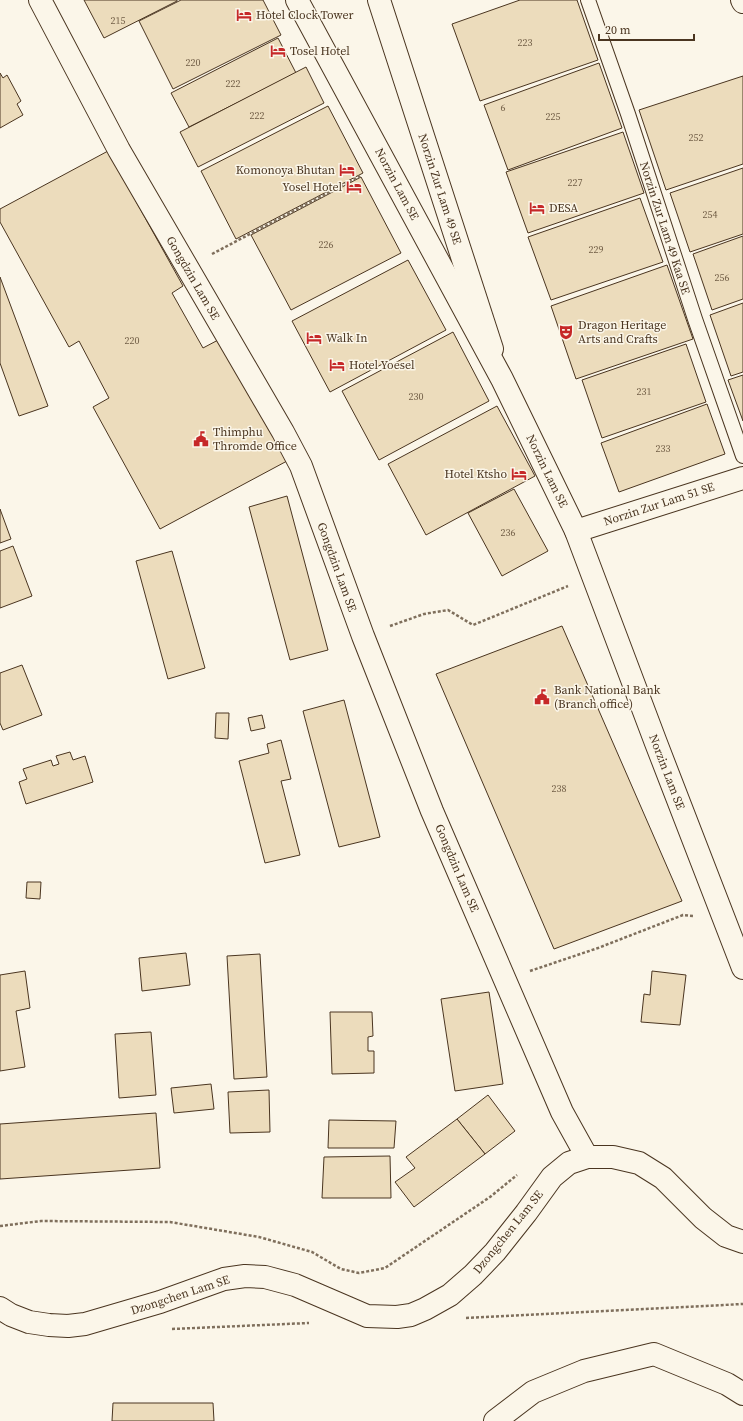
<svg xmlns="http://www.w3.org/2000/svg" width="743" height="1421" font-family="'Source Serif 4',serif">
	<rect width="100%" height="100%" fill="#fbf6e9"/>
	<!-- building -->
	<g fill="#ecdcbc" stroke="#4a3520">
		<polygon points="84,0 177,0 177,1 104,38"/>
		<polygon points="181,0 263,0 281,35 173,89 139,21"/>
		<polygon points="520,0 577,0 598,60 480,101 452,24"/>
		<polygon points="278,38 296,73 189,127 171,93"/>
		<polygon points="599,63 622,128 508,170 484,105"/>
		<polygon points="306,67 324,103 198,167 180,132"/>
		<polygon points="0,73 3,78 7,75 21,101 17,104 23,115 0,128"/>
		<polygon points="743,76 743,164 666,190 639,110"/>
		<polygon points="328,106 363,173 236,239 201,171"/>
		<polygon points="623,132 644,193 528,233 506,172"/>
		<polygon points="108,151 183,286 172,293 203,348 220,339 287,461 160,529 93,407 109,398 79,341 69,347 0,222 0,209"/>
		<polygon points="743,168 743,234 690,252 670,193"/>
		<polygon points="361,177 401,253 291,310 251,235"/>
		<polygon points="640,198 663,262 551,300 528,237"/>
		<polygon points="743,236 743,299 712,310 693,254"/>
		<polygon points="408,260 446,330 330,392 292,321"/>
		<polygon points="667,265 693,339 576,379 551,306"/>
		<polygon points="0,277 48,406 19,416 0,363"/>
		<polygon points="743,303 743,372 731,376 710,315"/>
		<polygon points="453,332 489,401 379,460 342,391"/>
		<polygon points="686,344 706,402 602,438 582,380"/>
		<polygon points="743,375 743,421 728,380"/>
		<polygon points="707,404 725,454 619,492 601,443"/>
		<polygon points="497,406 535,476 426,535 388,464"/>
		<polygon points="514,489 548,551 502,576 468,513"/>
		<polygon points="287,496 328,650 290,660 249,507"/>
		<polygon points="0,509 11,539 0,543"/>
		<polygon points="13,546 32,596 0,608 0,551"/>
		<polygon points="172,551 205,668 168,679 136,561"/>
		<polygon points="562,626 682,901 554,949 436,674"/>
		<polygon points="22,665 42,715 3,730 0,723 0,673"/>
		<polygon points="344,700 380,837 339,847 303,711"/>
		<polygon points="216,713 229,713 228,739 215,738"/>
		<polygon points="262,715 265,728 251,731 248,718"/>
		<polygon points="281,740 291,779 281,781 300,855 265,863 239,761 269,753 267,744"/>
		<polygon points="70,752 73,760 85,756 93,782 26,804 19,782 27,779 23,769 51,760 53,766 59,764 56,756"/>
		<polygon points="27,882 41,882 40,899 26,898"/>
		<polygon points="186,953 190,985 142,991 139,958"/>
		<polygon points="260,954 267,1077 234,1079 227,956"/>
		<polygon points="25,971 30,1008 16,1011 25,1067 0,1071 0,975"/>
		<polygon points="652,971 686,975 680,1025 641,1022 644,994 650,995"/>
		<polygon points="489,992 503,1084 455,1091 441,999"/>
		<polygon points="330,1012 372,1012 373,1036 368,1037 368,1051 374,1051 374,1073 332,1074"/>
		<polygon points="151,1032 156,1095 119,1098 115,1034"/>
		<polygon points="211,1084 214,1109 174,1113 171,1088"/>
		<polygon points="269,1090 270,1132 230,1133 228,1092"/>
		<polygon points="488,1095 515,1131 485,1154 457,1119"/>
		<polygon points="156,1113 160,1168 0,1179 0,1124"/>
		<polygon points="457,1119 485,1154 414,1207 395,1182 415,1168 406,1157"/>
		<polygon points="329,1120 396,1121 394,1148 328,1148"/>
		<polygon points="390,1156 391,1198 322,1198 324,1157"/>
		<polygon points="113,1403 213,1403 214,1421 112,1421"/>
	</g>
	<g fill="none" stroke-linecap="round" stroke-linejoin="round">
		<!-- lane casing -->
		<g stroke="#4a3520" stroke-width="16">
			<polyline id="lane" points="588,0 628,114 695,319 743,456"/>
		</g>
		<!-- street casing -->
		<g stroke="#4a3520" stroke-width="24">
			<g id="street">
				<polyline points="379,0 492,349"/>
				<polyline points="495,1421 533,1392 584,1371 654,1354 727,1384 743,1394"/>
			</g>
		</g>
		<!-- secondary casing -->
		<g stroke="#4a3520" stroke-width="24">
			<g id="secondary">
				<polyline points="40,0 119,150 283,432 301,466 363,636 432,811 562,1112 587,1157"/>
				<polyline points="297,0 502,379 576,531 656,743 743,968"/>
				<polyline points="742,0 743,2"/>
				<polyline points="576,531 743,478"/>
				<polyline points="0,1308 11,1315 29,1322 49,1325 68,1326 85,1324 160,1302 224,1279 245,1276 265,1277 295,1285 367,1316 397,1317 411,1315 425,1309 450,1295 473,1275 495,1252 526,1213 552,1177 569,1163 587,1157 613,1157 639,1163 663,1178 703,1218 726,1236 743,1242"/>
			</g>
		</g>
		<!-- path -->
		<g stroke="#7f6f5c" stroke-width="2.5" stroke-dasharray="3 2" stroke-linecap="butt">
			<polyline points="212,254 360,176"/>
			<polyline points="390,626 424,614 448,610 473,625 568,586"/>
			<polyline points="530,971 598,948 683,915 693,916"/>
			<polyline points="0,1226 41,1221 170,1222 259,1237 312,1252 341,1269 359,1273 385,1268 490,1197 517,1175"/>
			<polyline points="466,1318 743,1304"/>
			<polyline points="172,1329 309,1323"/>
		</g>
		<!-- lane -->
		<use href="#lane" stroke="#fbf6e9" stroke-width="14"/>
		<!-- street -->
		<use href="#street" stroke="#fbf6e9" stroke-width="22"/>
		<!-- secondary -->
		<use href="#secondary" stroke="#fbf6e9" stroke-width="22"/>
	</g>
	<!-- icons -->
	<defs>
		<g id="hotel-bare" transform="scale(1.2)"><path d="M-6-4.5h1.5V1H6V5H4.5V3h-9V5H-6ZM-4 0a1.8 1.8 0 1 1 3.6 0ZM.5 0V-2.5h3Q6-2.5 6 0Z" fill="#c62828" stroke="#fbf6e9" stroke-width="2.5" paint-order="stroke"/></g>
		<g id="theatre-bare" transform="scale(1.2)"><path d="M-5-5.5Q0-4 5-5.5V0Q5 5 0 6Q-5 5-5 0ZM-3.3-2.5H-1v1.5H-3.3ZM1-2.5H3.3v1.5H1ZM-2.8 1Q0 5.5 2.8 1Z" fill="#c62828" stroke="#fbf6e9" stroke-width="2.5" paint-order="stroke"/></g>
		<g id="civic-bare" transform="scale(1.2)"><path d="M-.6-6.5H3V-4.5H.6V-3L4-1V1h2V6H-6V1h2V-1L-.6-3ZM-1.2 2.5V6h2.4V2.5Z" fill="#c62828" stroke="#fbf6e9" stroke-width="2.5" paint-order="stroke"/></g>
	</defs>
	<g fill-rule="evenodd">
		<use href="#hotel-bare" x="244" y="15"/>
		<use href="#hotel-bare" x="278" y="51"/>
		<use href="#hotel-bare" x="347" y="170"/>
		<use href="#hotel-bare" x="354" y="187"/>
		<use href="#hotel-bare" x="537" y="208"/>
		<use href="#theatre-bare" x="566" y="332"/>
		<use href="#hotel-bare" x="314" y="338"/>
		<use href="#hotel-bare" x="337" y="365"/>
		<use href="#civic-bare" x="201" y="439"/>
		<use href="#hotel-bare" x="519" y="474"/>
		<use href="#civic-bare" x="542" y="697"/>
	</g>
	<g text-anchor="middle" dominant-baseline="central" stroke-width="3" stroke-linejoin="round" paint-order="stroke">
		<!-- number labels -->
		<g font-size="10" fill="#725f47">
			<text x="118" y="20">215</text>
			<text x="525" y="42">223</text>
			<text x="193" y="62">220</text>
			<text x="233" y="83">222</text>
			<text x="503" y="107">6</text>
			<text x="257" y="115">222</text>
			<text x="553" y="116">225</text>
			<text x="696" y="137">252</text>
			<text x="575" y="182">227</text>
			<text x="710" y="214">254</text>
			<text x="326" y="244">226</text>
			<text x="596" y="249">229</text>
			<text x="722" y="277">256</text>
			<text x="132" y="340">220</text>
			<text x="644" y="391">231</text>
			<text x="416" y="396">230</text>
			<text x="663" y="448">233</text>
			<text x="508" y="532">236</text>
			<text x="559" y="788">238</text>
		</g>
		<!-- poi labels -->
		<g font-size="12" fill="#4a3520" stroke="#fbf6e9" text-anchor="start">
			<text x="256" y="15">Hotel Clock Tower</text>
			<text x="290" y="51">Tosel Hotel</text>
			<text x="335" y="170" text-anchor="end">Komonoya Bhutan</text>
			<text x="342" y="187" text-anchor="end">Yosel Hotel</text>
			<text x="549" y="208">DESA</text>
			<text x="578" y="325">Dragon Heritage<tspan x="578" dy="14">Arts and Crafts</tspan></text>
			<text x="326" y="338">Walk In</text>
			<text x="349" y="365">Hotel Yoesel</text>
			<text x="213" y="432">Thimphu<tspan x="213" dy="14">Thromde Office</tspan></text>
			<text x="507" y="474" text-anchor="end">Hotel Ktsho</text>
			<text x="554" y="690">Bank National Bank<tspan x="554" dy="14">(Branch office)</tspan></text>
		</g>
		<!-- street labels -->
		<g font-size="12" fill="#4a3520" stroke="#fbf6e9">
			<text transform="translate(397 184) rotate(62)">Norzin Lam SE</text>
			<text transform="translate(440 189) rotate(72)">Norzin Zur Lam 49 SE</text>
			<text transform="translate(665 228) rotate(72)">Norzin Zur Lam 49 Kaa SE</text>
			<text transform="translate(193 278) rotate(60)">Gongdzin Lam SE</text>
			<text transform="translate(547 471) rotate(64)">Norzin Lam SE</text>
			<text transform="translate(659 504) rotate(-18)">Norzin Zur Lam 51 SE</text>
			<text transform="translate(337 567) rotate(70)">Gongdzin Lam SE</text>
			<text transform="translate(667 772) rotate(69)">Norzin Lam SE</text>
			<text transform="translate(457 868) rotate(67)">Gongdzin Lam SE</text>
			<text transform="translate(508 1232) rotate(-51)">Dzongchen Lam SE</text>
			<text transform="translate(180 1295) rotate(-18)">Dzongchen Lam SE</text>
		</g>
	</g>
	<!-- scale -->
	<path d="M599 34v6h95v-6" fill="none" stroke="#4a3520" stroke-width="2"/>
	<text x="605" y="34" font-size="12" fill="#4a3520" stroke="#fbf6e9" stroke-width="3" paint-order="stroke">20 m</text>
</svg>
